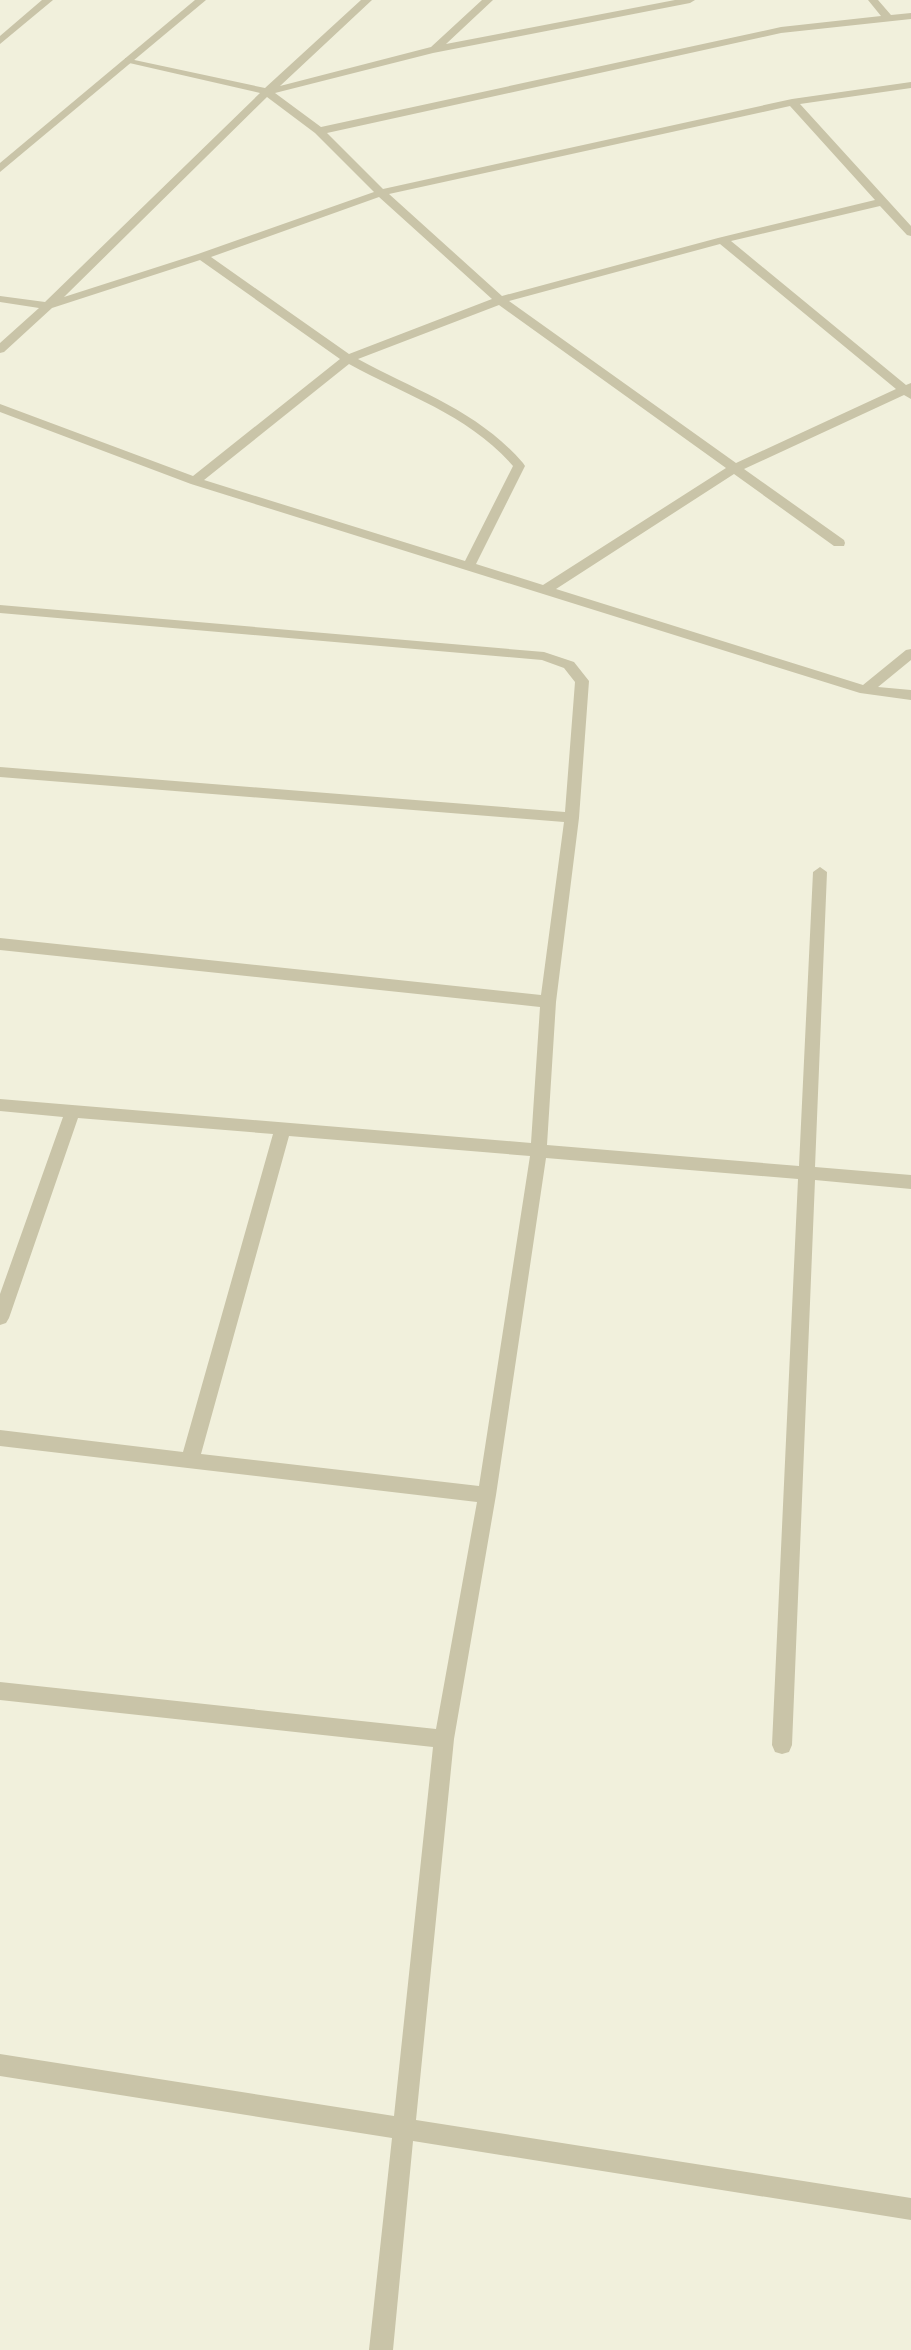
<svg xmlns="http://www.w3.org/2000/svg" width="911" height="2350" font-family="'Nunito Sans',sans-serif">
	<rect width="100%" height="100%" fill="#f1f0dc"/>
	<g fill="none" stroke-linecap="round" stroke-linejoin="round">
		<!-- minor -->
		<g fill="#c9c4a8" fill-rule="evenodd">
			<path d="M361,0h11l-92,86 151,-39 51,-47h11l-47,44 229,-44h20l-5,3 -257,50 -158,40 46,34 460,-100 100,-11 -13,-16h10l13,15 20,-2v6l-130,14 -454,100 56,56 409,-90 119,-17v6l-111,16 111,122v10l-4,-1 -27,-29 -149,35 175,144 5,-2v16l-7,-4 -160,74 100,71 1,3 -1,3h-10l-100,-72 -178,115 307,96 43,-35 5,-1v11l-33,27 33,3v10l-51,-7 -669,-209 -191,-72v-8l193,72 147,-117 -140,-99 -148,48 -48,44 -4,1v-10l39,-35 -39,-6v-6l45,6 215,-209 -135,-31v-4l140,30zM267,97l48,36 59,59 -176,62 -134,43zM790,106l85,94 -157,38 -216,58 -113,-102zM379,197l113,102 -143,55 -138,-97zM720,244l176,145 -160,74 -227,-162zM499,305l227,163 -183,117 -67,-21 49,-98 -2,-3c-46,-53 -105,-71 -165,-104zM349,364c58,32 120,51 164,102l-48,95 -261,-81z"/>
			<path d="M0,605l544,47 30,10 15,19 -10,137 -23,184 -9,143 252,21 14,-294 7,-5 7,5 -12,295 96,8v14l-96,-9 -23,565 -3,7 -7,2 -7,-2 -3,-7 26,-566 -252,-21 -50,337 -42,244 -38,381 495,78v22l-498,-79 -20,209h-24l23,-212 -392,-62v-22l394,62 39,-369 -433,-47v-18l436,47 41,-227 -477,-56v-16l183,22 90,-318 -195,-16 -69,200 -3,5 -6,2v-31l63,-177 -63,-6v-12l531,44 9,-136 -540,-57v-12l541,57 23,-173 -564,-45v-10l565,45 10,-130 -11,-14 -22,-8 -542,-47zM289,1136l241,20 -51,330 -278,-32z"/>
		</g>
		<!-- tertiary -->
		<g fill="#c9c4a8" fill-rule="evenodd">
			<polygon points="42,0 53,0 0,44 0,36"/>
			<polygon points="195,0 206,0 0,172 0,163"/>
		</g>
	</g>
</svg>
